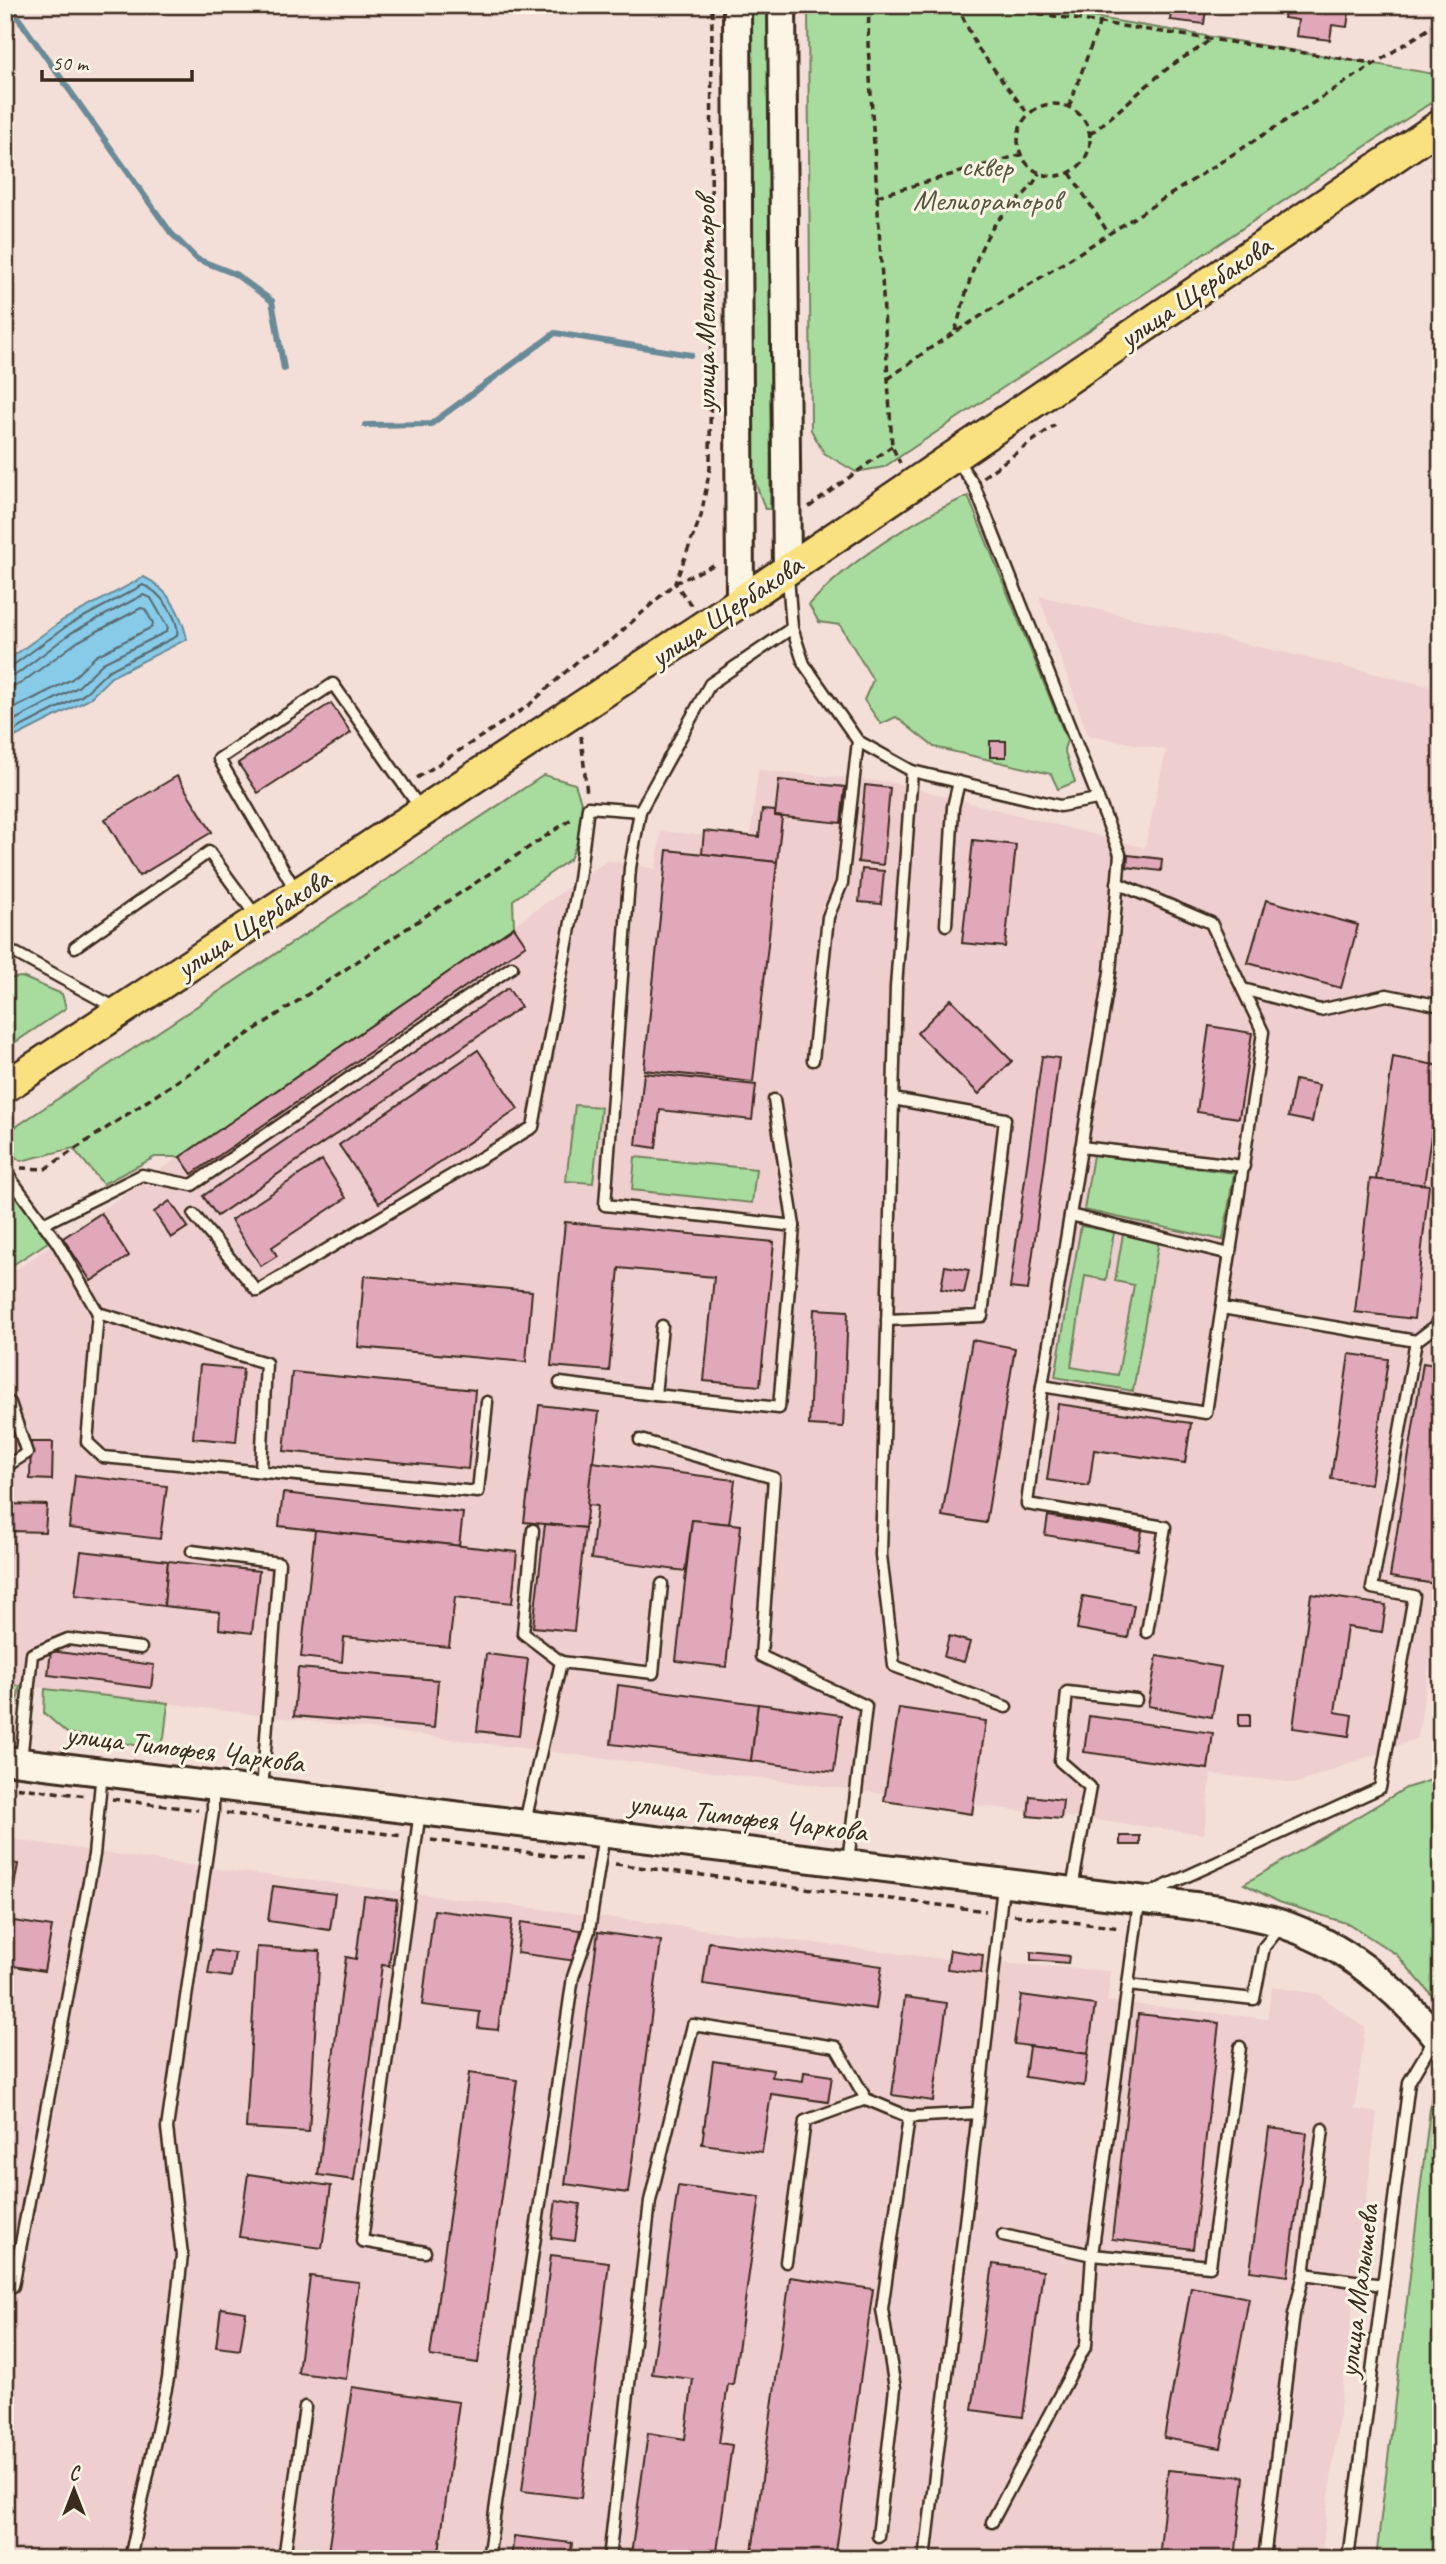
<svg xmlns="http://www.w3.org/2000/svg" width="1446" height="2564" font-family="Caveat,sans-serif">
	<rect width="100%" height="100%" fill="#f4ded8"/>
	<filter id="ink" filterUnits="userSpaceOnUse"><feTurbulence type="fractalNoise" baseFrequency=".0143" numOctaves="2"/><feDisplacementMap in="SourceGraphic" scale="14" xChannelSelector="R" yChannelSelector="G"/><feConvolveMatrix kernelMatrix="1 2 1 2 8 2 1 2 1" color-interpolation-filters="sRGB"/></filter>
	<g filter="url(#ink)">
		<!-- built -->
		<g fill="#eececf">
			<polygon points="1039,596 1441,689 1441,1584 1418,1738 1297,1783 1211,1774 1204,1834 5,1683 5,1277 608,860 656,869 661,831 750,841 758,770 890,782 1145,848 1166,750 1088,735"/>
			<polygon points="5,1838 201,1867 942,1959 1111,1971 1107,2001 1267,2019 1272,1987 1318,1994 1365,2028 1355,2109 1377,2113 1321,2559 5,2559"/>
		</g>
		<!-- green -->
		<g fill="#a8dc9f" stroke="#72835e" stroke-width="2">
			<polygon points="752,5 776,5 770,509 765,509 750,467"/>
			<polygon points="808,5 1020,5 1441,75 1441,96 884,467 856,472 824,453 811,430"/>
			<path d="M968,496l99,244 -3,9 11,33 -17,7 -7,-15 -117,-27 -38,-30 -15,7 -17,-24 9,-20 -33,-55 -21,-3 -10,-17c40,-44 105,-86 159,-109z"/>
			<polygon points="544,775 575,784 587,820 570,859 513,900 514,927 180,1157 155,1157 103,1184 73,1148 21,1161 7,1151 5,1134"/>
			<polygon points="22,977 62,994 66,1008 5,1049 5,979"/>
			<polygon points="575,1105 601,1107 593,1183 566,1181"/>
			<polygon points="1093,1155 1234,1173 1223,1240 1084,1210"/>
			<polygon points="635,1157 756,1169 752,1203 632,1190"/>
			<polygon points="5,1178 48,1242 5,1270"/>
			<polygon points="1081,1226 1114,1232 1106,1280 1085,1276 1071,1367 1118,1375 1134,1285 1115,1281 1123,1234 1159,1240 1133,1391 1055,1377"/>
			<polygon points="5,1684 20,1686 17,1702 5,1716"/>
			<polygon points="45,1689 168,1703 164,1738 157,1749 67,1733 44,1713"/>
			<polygon points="1441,1777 1441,2006 1397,1955 1349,1924 1279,1902 1244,1884 1406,1788"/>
			<polygon points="1432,2092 1441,2093 1441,2559 1376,2559"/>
		</g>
		<!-- water -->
		<path fill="#87cbe8" stroke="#698b97" stroke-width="2" d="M144,577c24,12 37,35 43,62l-76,38 -23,23 -83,42v-80l58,-42z"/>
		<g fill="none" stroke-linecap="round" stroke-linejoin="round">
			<!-- shore -->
			<g stroke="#596a6f" stroke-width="2">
				<path d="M5,668l7,-2 55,-40 76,-41c17,6 37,34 34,51l-69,35 -25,24 -78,40"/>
				<polyline points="5,676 17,674 71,633 143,595 151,598 168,628 166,632 103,663 78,687 5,725"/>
				<polyline points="5,687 20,684 77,642 141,608 145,609 153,623 152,627 96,656 72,679 5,713"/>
			</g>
			<!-- stream -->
			<g stroke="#698b97" stroke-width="6">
				<polyline points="9,5 171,233 197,259 235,274 272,301 284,369"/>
				<polyline points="365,425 431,424 555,333 691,355"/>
			</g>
		</g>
		<!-- building -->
		<g fill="#e1a8b9" stroke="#3b2a1e" stroke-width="2">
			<polygon points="1172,5 1222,5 1222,11 1206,9 1204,24 1170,20"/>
			<polygon points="1286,5 1350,5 1347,27 1332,25 1330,40 1296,36 1298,20 1284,18"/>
			<polygon points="331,703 351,733 258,793 238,763"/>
			<rect x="990" y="741" width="16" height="16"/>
			<polygon points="177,776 212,832 139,876 105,819"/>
			<polygon points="779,780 845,787 841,823 775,816"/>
			<polygon points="865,785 890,788 883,865 858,862"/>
			<polygon points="762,810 775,811 775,816 782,817 777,862 702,854 704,831 759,837"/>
			<polygon points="973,840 1016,845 1005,947 962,943"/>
			<polygon points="667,850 777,862 753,1082 644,1070"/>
			<polygon points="1128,855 1162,859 1161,871 1127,867"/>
			<polygon points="862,869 884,871 881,904 859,902"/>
			<polygon points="1266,900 1358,925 1341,988 1248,963"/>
			<polygon points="514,927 526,945 192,1174 180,1157"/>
			<polygon points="508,988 521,1007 217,1216 203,1196"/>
			<polygon points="951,999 1012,1061 979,1094 917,1033"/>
			<polygon points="1209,1026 1252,1033 1239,1118 1197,1112"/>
			<polygon points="478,1050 518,1109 379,1203 339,1145"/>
			<polygon points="1042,1056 1059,1058 1028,1290 1010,1288"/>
			<polygon points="1393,1057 1441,1066 1424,1185 1376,1180"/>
			<polygon points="644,1073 756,1085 752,1120 660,1110 656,1148 636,1145"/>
			<polygon points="1295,1080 1319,1085 1312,1122 1288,1117"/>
			<polygon points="322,1160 346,1198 272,1247 277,1256 261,1266 231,1220"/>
			<polygon points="1370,1179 1429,1185 1414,1319 1355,1312"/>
			<polygon points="170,1201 188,1227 171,1238 154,1212"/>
			<polygon points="101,1213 129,1256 91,1281 63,1238"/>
			<polygon points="565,1222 774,1242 760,1386 704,1381 714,1277 619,1268 609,1371 551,1366"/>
			<polygon points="945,1266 969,1270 964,1293 941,1289"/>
			<polygon points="364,1276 532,1291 526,1362 358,1347"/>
			<polygon points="814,1309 848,1311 843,1427 809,1425"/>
			<polygon points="972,1340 1015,1348 986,1523 942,1516"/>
			<polygon points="1349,1354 1388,1359 1371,1484 1331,1479"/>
			<polygon points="1423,1363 1441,1366 1441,1555 1436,1584 1390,1577"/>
			<polygon points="200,1365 243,1369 236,1442 193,1438"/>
			<polygon points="292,1372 475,1390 468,1469 284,1451"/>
			<polygon points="1058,1404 1191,1423 1185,1463 1094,1450 1089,1486 1047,1480"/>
			<polygon points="539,1405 599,1412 585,1528 524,1522"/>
			<polygon points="31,1442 53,1442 52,1480 30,1479"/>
			<polygon points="592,1462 735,1480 729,1524 692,1520 685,1571 591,1559 597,1506 587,1505"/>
			<polygon points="75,1475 167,1486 160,1539 69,1528"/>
			<polygon points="283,1493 463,1513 459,1546 279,1526"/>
			<polygon points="5,1504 47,1505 45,1532 12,1531 5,1580"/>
			<polygon points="1048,1516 1142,1531 1138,1550 1045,1535"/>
			<polygon points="692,1520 741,1525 726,1667 676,1661"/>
			<polygon points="545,1524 585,1528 574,1631 533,1627"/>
			<polygon points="315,1530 517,1552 512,1603 455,1597 449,1647 344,1637 342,1662 301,1657"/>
			<polygon points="81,1551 168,1561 164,1606 75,1595"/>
			<polygon points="168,1561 259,1571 252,1633 219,1629 220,1612 164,1606"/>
			<polygon points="1311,1594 1386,1605 1382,1632 1347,1627 1335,1712 1352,1715 1349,1736 1293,1728"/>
			<polygon points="1083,1596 1134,1605 1128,1638 1077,1629"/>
			<polygon points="949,1636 970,1642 964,1662 944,1657"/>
			<polygon points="51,1651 154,1665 151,1688 48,1675"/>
			<polygon points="486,1654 528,1659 519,1736 477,1731"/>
			<polygon points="1157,1656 1221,1667 1212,1717 1148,1706"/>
			<polygon points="298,1668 438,1680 434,1728 294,1716"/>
			<polygon points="618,1685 758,1704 751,1761 611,1744"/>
			<polygon points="758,1704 841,1715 834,1772 751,1761"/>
			<polygon points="899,1708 986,1721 972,1814 884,1801"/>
			<rect x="1239" y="1714" width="11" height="12"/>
			<polygon points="1089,1716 1213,1733 1208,1769 1084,1752"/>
			<polygon points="1030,1796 1063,1800 1061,1819 1028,1816"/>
			<rect x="1120" y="1836" width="20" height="9"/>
			<polygon points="5,1862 18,1864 9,1914 5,1913"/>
			<polygon points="273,1886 335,1894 330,1930 268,1921"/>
			<polygon points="364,1896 397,1900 389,1966 382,1965 354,2180 318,2175 346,1957 356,1959"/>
			<polygon points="434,1910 512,1920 498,2030 478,2028 480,2012 422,2005"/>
			<polygon points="14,1921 52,1927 44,1971 7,1965"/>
			<polygon points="521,1922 581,1930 576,1961 517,1953"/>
			<polygon points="598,1932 661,1941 628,2193 565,2184"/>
			<polygon points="709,1942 882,1966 876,2009 703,1984"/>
			<polygon points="257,1947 320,1951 309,2132 246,2128"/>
			<polygon points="212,1950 235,1953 231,1977 208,1974"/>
			<polygon points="950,1950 983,1955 981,1973 947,1969"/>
			<polygon points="1031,1952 1069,1956 1068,1963 1031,1960"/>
			<polygon points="1021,1995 1095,2005 1088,2054 1014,2044"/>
			<polygon points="905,1997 947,2003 933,2101 892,2095"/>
			<polygon points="1138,2014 1219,2023 1193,2249 1112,2239"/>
			<polygon points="1029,2046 1088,2054 1084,2086 1025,2077"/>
			<polygon points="713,2061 773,2070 772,2077 803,2081 804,2072 832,2076 828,2102 771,2094 762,2152 702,2144"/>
			<polygon points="469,2073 517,2080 478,2363 430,2356"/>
			<polygon points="1269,2128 1307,2133 1288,2276 1250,2271"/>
			<polygon points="248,2174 331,2186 322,2248 239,2237"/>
			<polygon points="678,2186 760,2197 733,2385 728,2384 719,2443 732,2445 716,2559 631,2555 648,2433 685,2439 693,2379 652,2374"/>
			<polygon points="556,2200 580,2204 575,2241 551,2238"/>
			<polygon points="551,2255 609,2262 581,2498 522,2491"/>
			<polygon points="993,2264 1043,2271 1023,2417 972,2410"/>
			<polygon points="310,2276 359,2282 346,2379 298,2373"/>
			<polygon points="790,2277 873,2289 835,2559 751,2559"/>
			<polygon points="1191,2287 1249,2298 1221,2448 1164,2438"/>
			<polygon points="221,2308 246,2312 240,2350 216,2347"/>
			<polygon points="352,2387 459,2402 438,2559 327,2559"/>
			<polygon points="1168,2470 1244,2477 1235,2559 1159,2559"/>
			<polygon points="514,2536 572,2543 570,2559 511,2559"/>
		</g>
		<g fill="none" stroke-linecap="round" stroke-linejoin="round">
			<!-- lane casing -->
			<g stroke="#3b2a1e" stroke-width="15">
				<g id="lane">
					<polyline points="957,460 974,485 1120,854 1110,972 1042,1386 1027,1504 1165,1527 1147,1632"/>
					<polyline points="788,577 792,628 804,664 858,741 842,883 828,917 813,1060"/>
					<polyline points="858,741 912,771 1060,806 1097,799"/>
					<polyline points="912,771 896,987 881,1555 894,1666 1006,1707"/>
					<polyline points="296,891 219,759 333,684 420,808"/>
					<polyline points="946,925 953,807 959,782"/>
					<polyline points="75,947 209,852 256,916"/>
					<polyline points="5,952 17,954 116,1008"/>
					<polyline points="1243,989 1320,1010 1387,995 1441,1006"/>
					<polyline points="774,1100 794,1226"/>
					<polyline points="1081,1147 1244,1166"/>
					<polyline points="5,1171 57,1242 98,1313 87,1442 103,1457 478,1492 487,1402"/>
					<polyline points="194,1215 257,1291 533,1127 579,879 588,807 640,811"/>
					<polyline points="1070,1215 1230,1254"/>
					<polyline points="43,1224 142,1175 192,1185 512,967"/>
					<polyline points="98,1313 266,1363 261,1469"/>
					<polyline points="887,1320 982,1316 1005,1119 893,1099"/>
					<polyline points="662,1326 655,1395 779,1408 794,1226 605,1205 630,868 640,811 710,684 792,628"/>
					<polyline points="1416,1341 1441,1322"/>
					<polyline points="560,1383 655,1395"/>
					<polyline points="1042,1386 1206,1413 1263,1032 1211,923 1117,883"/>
					<polyline points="5,1402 10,1403 27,1453 5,1467"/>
					<polyline points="640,1440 774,1478 761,1656 866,1706 848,1862"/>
					<polyline points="533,1530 523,1633 561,1662"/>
					<polyline points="192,1551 279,1563 262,1791"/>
					<polyline points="21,1761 32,1654 68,1639 141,1648"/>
					<polyline points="420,1811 362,2241 425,2252"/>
					<polyline points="525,1822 561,1662 653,1673 662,1584"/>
					<polyline points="1072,1889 1090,1787 1060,1761 1067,1692 1136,1700"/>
					<polyline points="1150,1893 1380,1788 1414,1596 1372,1588 1416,1341 1222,1308"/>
					<polyline points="1128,1985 1254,1999 1264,1947 1281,1926"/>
					<polyline points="1003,2235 1092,2255 1210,2266 1240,2047"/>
					<polyline points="786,2262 805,2121 866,2099"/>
					<polyline points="1304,2274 1323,2129"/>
					<polyline points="13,2286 94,1855 102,1772"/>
					<polyline points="992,2522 1086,2345 1092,2255 1139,1902"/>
					<polyline points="878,2536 895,2388 882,2309 909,2117 978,2113 1003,1885"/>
					<polyline points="130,2559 168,2379 182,2255 167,2128 213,1812 213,1788"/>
					<polyline points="284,2559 305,2407"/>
					<polyline points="488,2559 573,1977 589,1931 604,1834"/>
					<polyline points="609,2559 650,2201 693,2025 836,2047 866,2099 909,2117"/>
					<polyline points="925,2559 978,2113"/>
					<polyline points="1264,2559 1294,2314 1304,2274 1383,2285"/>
					<polyline points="1348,2559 1409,2082 1435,2038"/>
				</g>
			</g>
			<!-- secondary casing -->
			<g stroke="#3b2a1e" stroke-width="32">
				<g id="secondary">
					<polyline points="737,5 740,602"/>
					<polyline points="782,5 787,571"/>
					<path d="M5,1760l1214,149c21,5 43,8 63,15 64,21 117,67 159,119"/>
				</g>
			</g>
			<!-- primary casing -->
			<g stroke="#3b2a1e" stroke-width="35">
				<polyline id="primary" points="5,1087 740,602 1441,125"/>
			</g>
			<!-- path -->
			<g stroke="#3b2a1e" stroke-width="3.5" stroke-dasharray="7 5" stroke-linecap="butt">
				<polyline points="869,5 868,44 892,446 900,463"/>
				<polyline points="957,5 977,47 1028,114"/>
				<polyline points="979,5 1373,63"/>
				<circle cx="1054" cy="140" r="36"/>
				<polyline points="1069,107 1099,24"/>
				<path d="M1090,134c28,-21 53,-47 81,-68 13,-10 25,-14 37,-25"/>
				<polyline points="1070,173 1109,234"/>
				<polyline points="877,196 1020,155"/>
				<path d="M955,331c11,-34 19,-79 41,-108 14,-18 34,-29 43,-50"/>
				<polyline points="888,379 926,351 1441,21"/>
				<polyline points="983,477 1055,425"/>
				<polyline points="809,507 892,446"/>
				<polyline points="691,605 675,583 701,516 710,468 712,5"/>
				<polyline points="581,736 587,794"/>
				<polyline points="417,778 528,706 582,657 612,640 675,583 716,564"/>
				<polyline points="21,1168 45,1169 573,818"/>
				<polyline points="5,1786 87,1796"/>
				<polyline points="112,1799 198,1810"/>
				<polyline points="226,1813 403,1836"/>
				<polyline points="431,1840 586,1860"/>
				<polyline points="615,1864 986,1911"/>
				<polyline points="1014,1915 1121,1928"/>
			</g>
			<!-- lane -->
			<use href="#lane" stroke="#fcf5e5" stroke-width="10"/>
			<!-- secondary -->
			<use href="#secondary" stroke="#fcf5e5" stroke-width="26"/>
			<!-- primary -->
			<use href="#primary" stroke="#fae180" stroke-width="30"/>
		</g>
	</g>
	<g text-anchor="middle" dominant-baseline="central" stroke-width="6" stroke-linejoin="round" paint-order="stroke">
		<!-- park labels -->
		<g font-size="30" fill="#56563e" stroke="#fcf5e5">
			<text x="987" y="166">сквер<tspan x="987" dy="34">Мелиораторов</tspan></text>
		</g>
		<!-- street labels -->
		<g font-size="30" fill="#3b2a1e" stroke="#fcf5e5">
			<text transform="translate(1195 292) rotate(-34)">улица Щербакова</text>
			<text transform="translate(705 304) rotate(-90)">улица Мелиораторов</text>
			<text transform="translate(726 611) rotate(-34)">улица Щербакова</text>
			<text transform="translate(253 923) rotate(-33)">улица Щербакова</text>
			<text transform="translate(185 1748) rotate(7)">улица Тимофея Чаркова</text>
			<text transform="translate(748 1817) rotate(7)">улица Тимофея Чаркова</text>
			<text transform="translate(1358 2291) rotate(-83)">улица Малышева</text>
		</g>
	</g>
	<!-- margin -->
	<rect width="1446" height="2564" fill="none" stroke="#fcf5e5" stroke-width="28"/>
	<rect x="14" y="14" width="1418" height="2536" fill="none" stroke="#3b2a1e" stroke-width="2.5" filter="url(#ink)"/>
	<!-- north arrow -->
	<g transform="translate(74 2490)" stroke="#fcf5e5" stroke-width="5" paint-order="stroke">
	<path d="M0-5L12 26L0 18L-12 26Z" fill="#3b2a1e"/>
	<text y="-10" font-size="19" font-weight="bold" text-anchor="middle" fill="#3b2a1e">С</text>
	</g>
	<!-- scale -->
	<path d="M42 70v10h150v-10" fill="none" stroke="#3b2a1e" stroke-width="3.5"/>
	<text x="52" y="70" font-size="21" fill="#3b2a1e" stroke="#fcf5e5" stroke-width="5" paint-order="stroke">50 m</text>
</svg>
